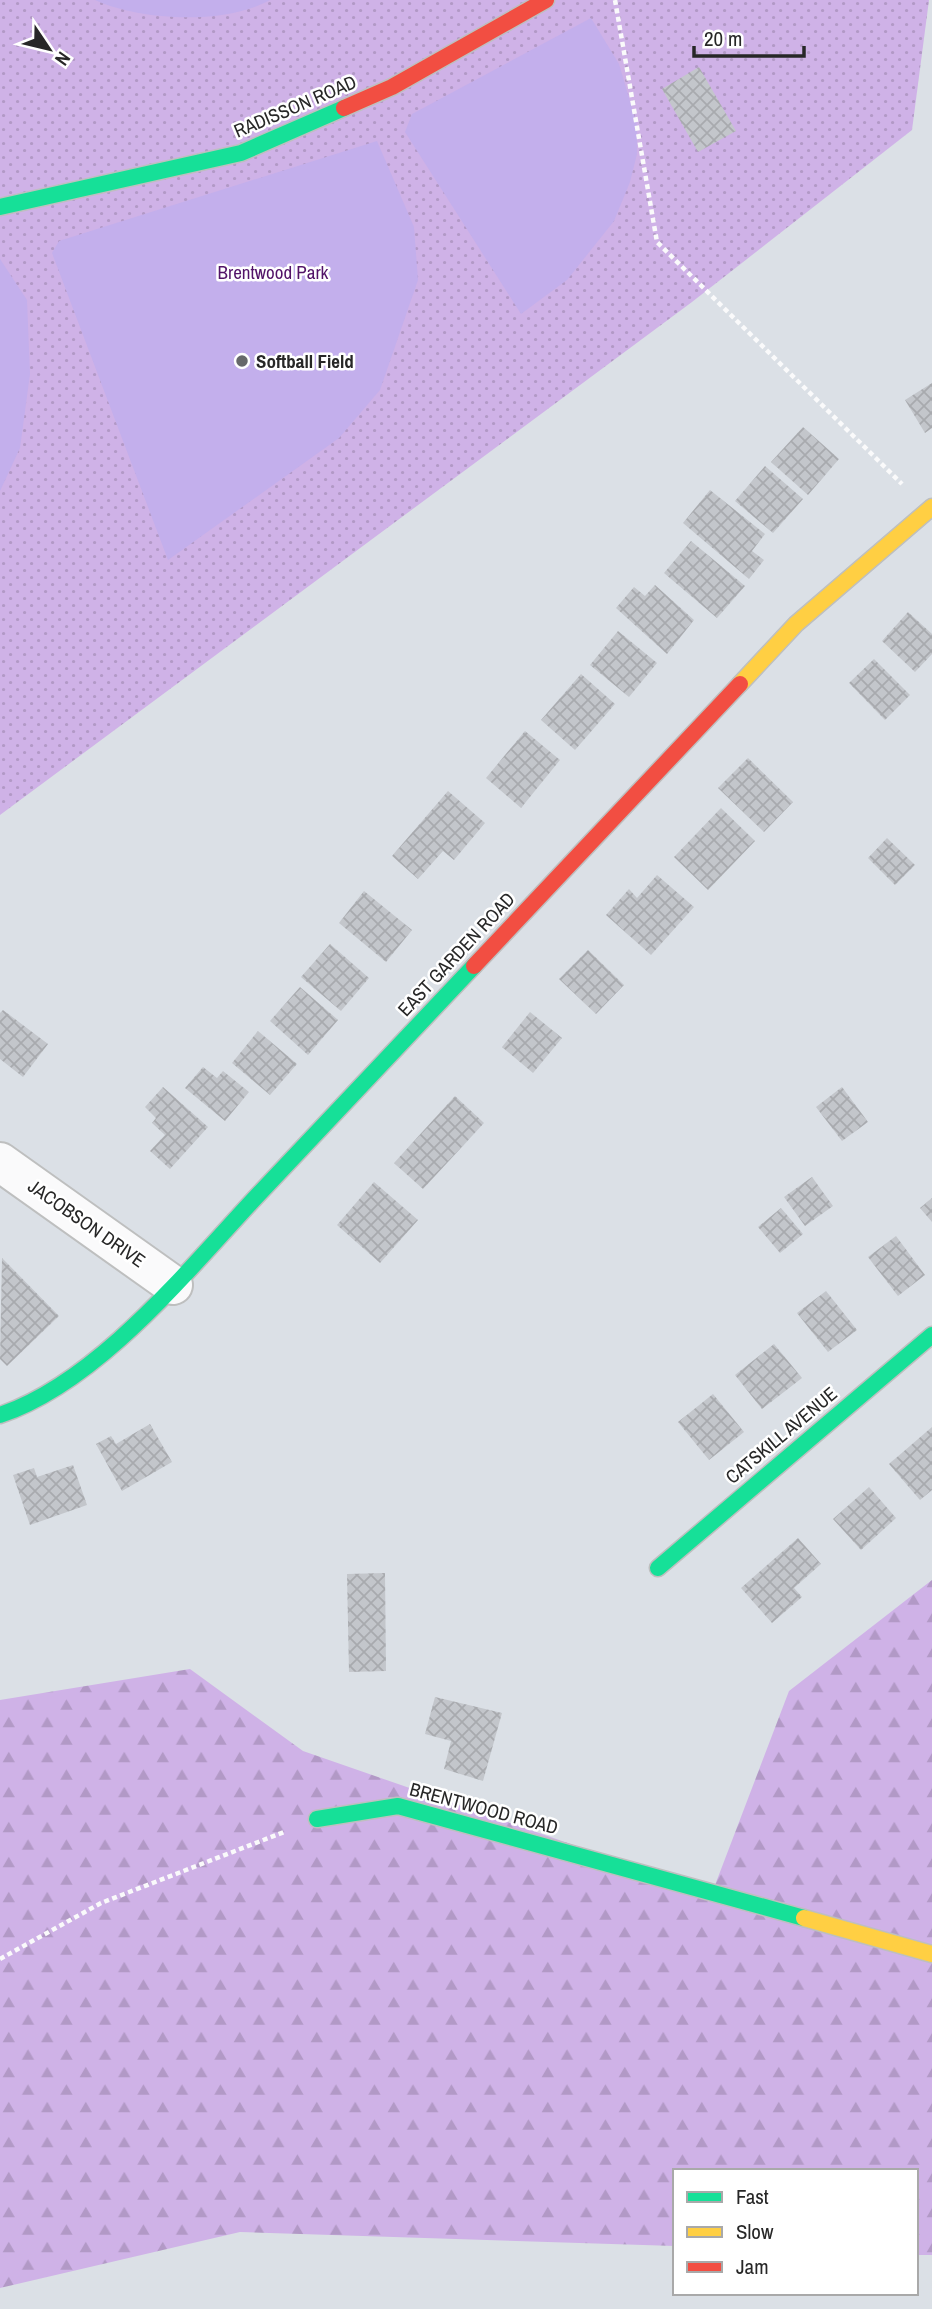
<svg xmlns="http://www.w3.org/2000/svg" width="932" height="2309" font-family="'Archivo Narrow',sans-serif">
	<defs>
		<pattern id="forest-firs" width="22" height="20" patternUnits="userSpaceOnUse" patternTransform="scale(1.75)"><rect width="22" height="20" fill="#cfb2e7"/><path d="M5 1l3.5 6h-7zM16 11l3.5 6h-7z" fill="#b299c6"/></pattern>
		<pattern id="park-dots" width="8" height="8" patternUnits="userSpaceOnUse" patternTransform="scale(1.75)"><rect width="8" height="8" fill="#cfb2e7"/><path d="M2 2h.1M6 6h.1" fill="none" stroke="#b299c6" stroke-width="1.8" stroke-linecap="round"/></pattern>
		<pattern id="building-cross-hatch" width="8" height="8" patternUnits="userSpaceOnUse" patternTransform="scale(1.75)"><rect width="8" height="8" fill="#c3c6cb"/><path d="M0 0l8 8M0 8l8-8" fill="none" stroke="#a8aaae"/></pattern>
	</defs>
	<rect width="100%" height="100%" fill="#dbe0e6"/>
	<!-- forest -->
	<polygon fill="url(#forest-firs)" points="932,1580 932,2255 916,2255 916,2171 675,2171 675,2246 240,2232 0,2288 0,1700 190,1669 303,1751 712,1893 789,1691"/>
	<!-- park -->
	<polygon fill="url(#park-dots)" points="0,0 929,0 912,130 692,302 0,815"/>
	<!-- pitch -->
	<g fill="#c3afec">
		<path d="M95,0h175c-45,25 -129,21 -175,0z"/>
		<polygon points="591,18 619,64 637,125 637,154 630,182 614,221 567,280 521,314 405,132 412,114"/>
		<polygon points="377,141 414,227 418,280 380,390 339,438 168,560 52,253 59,241"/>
		<polygon points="0,259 27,300 30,374 20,448 0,491"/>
	</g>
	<!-- building -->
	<g fill="url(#building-cross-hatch)">
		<polygon points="699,67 736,131 698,152 662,89"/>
		<polygon points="932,383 932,428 925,433 905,400"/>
		<polygon points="803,427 839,459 808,495 771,462"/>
		<polygon points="765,466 803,499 773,533 735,501"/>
		<polygon points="710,490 765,534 752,551 764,560 749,579 683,523"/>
		<polygon points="691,541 745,586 717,618 664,573"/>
		<polygon points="655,585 694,620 667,654 616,608 634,587 645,596"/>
		<polygon points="908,612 932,634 932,654 915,672 882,641"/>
		<polygon points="618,631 657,663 629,697 590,665"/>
		<polygon points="874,659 910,695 885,720 849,683"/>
		<polygon points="581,674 615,704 575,750 541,720"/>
		<polygon points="525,731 560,760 521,808 486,778"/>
		<polygon points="748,758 793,802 764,832 718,788"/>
		<polygon points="448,791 485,823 454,860 443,851 418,879 392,856"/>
		<polygon points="721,808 755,841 708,890 674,857"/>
		<polygon points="887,838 915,865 895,885 868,858"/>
		<polygon points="657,875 694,907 651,955 606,915 629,889 637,898"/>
		<polygon points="364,891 412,930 386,962 339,923"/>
		<polygon points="330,944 369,978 341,1011 301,977"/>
		<polygon points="588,950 624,985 596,1014 559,979"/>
		<polygon points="300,987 338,1020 308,1055 270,1021"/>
		<polygon points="3,1010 48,1044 23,1077 0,1059 0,1013"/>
		<polygon points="530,1012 562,1038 533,1073 502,1047"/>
		<polygon points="258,1031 297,1064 270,1095 232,1063"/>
		<polygon points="203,1067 217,1078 223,1071 249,1092 225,1121 185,1088"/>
		<polygon points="163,1087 208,1127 170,1169 150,1151 165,1135 152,1123 156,1118 145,1107"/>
		<polygon points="842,1087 868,1122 842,1141 816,1107"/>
		<polygon points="455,1096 484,1123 423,1189 394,1163"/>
		<polygon points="812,1177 833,1206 805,1226 784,1197"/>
		<polygon points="374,1182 418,1220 380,1263 337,1225"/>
		<polygon points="932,1198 932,1222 920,1208"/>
		<polygon points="781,1208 803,1234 780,1253 758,1227"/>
		<polygon points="896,1236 925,1275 898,1296 868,1257"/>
		<polygon points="2,1258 59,1316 7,1366 0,1359"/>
		<polygon points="826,1291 857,1330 828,1352 797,1313"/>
		<polygon points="774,1344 802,1378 762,1409 735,1375"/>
		<polygon points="713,1394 744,1432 709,1460 678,1422"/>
		<polygon points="150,1424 172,1462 122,1491 96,1444 111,1436 116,1444"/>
		<polygon points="932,1427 932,1490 920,1500 889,1464"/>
		<polygon points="73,1465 87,1505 30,1525 13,1475 34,1468 37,1477"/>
		<polygon points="869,1487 896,1518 861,1550 833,1519"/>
		<polygon points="798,1538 821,1564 794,1588 802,1597 772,1623 741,1588"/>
		<polygon points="385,1573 386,1671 349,1672 347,1574"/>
		<polygon points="435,1697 502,1713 483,1781 444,1769 451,1741 425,1734"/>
	</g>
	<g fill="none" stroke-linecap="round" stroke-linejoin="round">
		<!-- street casing -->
		<g stroke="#bebfbf" stroke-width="42">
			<polyline id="street" points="0,1162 173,1285"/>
		</g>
		<!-- fast casing -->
		<g stroke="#bebfbf" stroke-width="19">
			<g id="fast">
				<polyline points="0,207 241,153 344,108"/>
				<path d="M0,1415c98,-33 186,-143 256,-218 72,-77 145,-154 218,-231"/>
				<polyline points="658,1568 932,1335"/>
				<polyline points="317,1819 398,1806 804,1918"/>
			</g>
		</g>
		<!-- slow casing -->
		<g stroke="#bebfbf" stroke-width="19">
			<g id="slow">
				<polyline points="740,684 796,624 932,507"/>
				<polyline points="804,1918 932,1954"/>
			</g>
		</g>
		<!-- jam casing -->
		<g stroke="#bebfbf" stroke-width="19">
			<g id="jam">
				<polyline points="344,108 392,87 546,0"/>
				<polyline points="474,966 740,684"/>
			</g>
		</g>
		<!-- path -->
		<g stroke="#fafafb" stroke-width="4.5" stroke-dasharray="5 3.5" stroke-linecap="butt">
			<polyline points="615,0 657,242 902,484"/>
			<polyline points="0,1959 101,1903 284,1832"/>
		</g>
		<!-- street -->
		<use href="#street" stroke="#fafafb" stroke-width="38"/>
		<!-- fast -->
		<use href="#fast" stroke="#16e098" stroke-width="16"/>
		<!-- slow -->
		<use href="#slow" stroke="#ffcf43" stroke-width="16"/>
		<!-- jam -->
		<use href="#jam" stroke="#f24e42" stroke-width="16"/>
	</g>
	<!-- markers -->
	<circle fill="#66686a" stroke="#fff" stroke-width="2.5" cx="242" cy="361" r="7"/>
	<g text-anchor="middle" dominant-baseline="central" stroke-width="5" stroke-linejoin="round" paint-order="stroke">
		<!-- street labels -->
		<g font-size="19" fill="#272727" stroke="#fff">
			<text transform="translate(295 106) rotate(-23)">RADISSON ROAD</text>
			<text transform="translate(456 954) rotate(-47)">EAST GARDEN ROAD</text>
			<text transform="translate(87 1223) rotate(35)">JACOBSON DRIVE</text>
			<text transform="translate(781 1435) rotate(-40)">CATSKILL AVENUE</text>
			<text transform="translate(484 1808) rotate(15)">BRENTWOOD ROAD</text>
		</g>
		<!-- park labels -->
		<g font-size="19" fill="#521368" stroke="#fff">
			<text x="273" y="272">Brentwood Park</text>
		</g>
		<!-- poi labels -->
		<g font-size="19" font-weight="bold" fill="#272727" stroke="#fff" text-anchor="start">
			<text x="256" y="361">Softball Field</text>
		</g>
	</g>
	<!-- legend -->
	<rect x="673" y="2169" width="245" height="126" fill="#ffffff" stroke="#a9a9a9" stroke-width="2"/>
	<rect x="687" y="2192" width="35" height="10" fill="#16e098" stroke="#a9a9a9" stroke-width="2"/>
	<text x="736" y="2204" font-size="21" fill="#272727">Fast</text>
	<rect x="687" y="2227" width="35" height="10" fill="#ffcf43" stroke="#a9a9a9" stroke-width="2"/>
	<text x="736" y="2239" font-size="21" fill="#272727">Slow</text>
	<rect x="687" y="2262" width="35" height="10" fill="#f24e42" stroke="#a9a9a9" stroke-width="2"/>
	<text x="736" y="2274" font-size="21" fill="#272727">Jam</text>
	<!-- north arrow -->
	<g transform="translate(49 49) rotate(125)" stroke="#ffffff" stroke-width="5" paint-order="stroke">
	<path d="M0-5L12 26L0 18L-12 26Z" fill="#272727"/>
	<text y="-10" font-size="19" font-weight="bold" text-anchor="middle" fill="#272727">N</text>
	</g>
	<!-- scale -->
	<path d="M694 46v10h110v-10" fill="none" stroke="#272727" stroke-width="3.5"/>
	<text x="704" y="46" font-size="21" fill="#272727" stroke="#ffffff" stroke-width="5" paint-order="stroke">20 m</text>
</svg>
